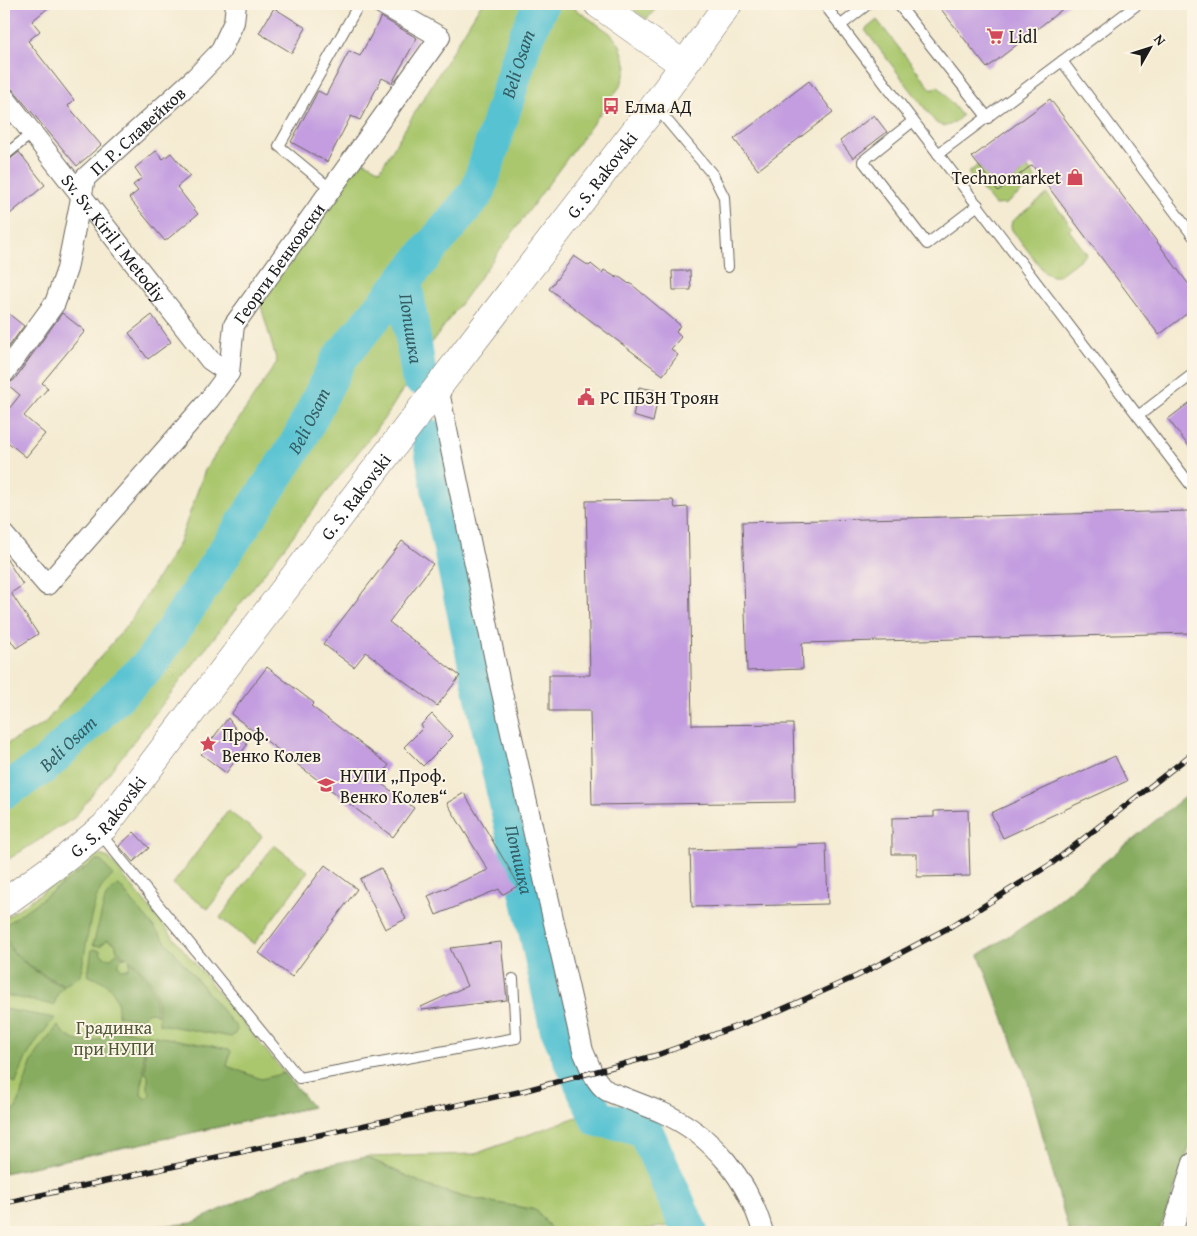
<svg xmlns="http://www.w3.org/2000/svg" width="1197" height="1236" font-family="'Gentium Book Plus',serif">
	<rect width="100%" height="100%" fill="#fcf5e5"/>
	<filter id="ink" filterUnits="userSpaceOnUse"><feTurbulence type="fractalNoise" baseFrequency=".02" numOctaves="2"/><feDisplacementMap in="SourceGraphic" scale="10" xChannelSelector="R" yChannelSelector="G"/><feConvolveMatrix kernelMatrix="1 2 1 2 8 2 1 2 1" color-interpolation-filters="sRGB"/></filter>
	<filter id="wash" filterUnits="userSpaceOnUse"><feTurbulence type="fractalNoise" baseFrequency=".0096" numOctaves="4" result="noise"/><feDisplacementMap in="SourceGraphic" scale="20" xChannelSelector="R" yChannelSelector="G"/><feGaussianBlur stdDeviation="1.12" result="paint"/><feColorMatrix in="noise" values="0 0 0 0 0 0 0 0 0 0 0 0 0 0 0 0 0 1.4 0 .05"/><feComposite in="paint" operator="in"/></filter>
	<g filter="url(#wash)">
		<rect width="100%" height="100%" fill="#f4ebd2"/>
		<!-- green -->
		<g fill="#aac76e" stroke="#637245">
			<polygon points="481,4 568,4 610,33 620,45 627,67 621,85 431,344 387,415 74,818 4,862 4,745 44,724 129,623 179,543 205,470 277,362 257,292 356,157 380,170"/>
			<polygon points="625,4 660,4 647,19"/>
			<path d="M877,20l55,70 6,-4 24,30c-9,7 -14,14 -26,7l-71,-93z"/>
			<polygon points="1004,137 1037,180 1006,204 995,205 968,173 978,165 999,191 1022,173"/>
			<polygon points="1047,194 1072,227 1069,230 1087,254 1058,276 1052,276 1045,273 1012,230 1011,226 1012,221"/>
			<polygon points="228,811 262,836 208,909 173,884"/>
			<polygon points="274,845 308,871 254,944 220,918"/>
			<polygon points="99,855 109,858 112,862 312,1107 4,1173 4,919 94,856"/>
			<polygon points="607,1106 621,1124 649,1148 678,1225 639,1230 637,1232 554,1232 536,1210 463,1197 428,1186 366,1157 475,1154"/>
		</g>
		<!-- forest -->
		<g fill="#87ac61" stroke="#52643e">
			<polygon points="432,431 439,434 579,1038 555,1041 433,517 424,439 428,432"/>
			<polygon points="1193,790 1193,1138 1159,1232 1069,1232 1028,1082 979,955 1033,920"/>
			<path d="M96,860l5,1 12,14c-4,5 -10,9 -13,15 -12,25 -13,59 -20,86l-15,9c-16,-7 -54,-26 -57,-44l-4,-3v-12z"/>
			<path d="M117,885l3,1 116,141 1,3 -3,5 -3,2 -72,-13c2,-33 -14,-58 -42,-73l-2,-8 -8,-3 -7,6 -7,-1 13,-49z"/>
			<path d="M5,946h2c17,18 34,31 57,40l-7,9 -3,10 -50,-10z"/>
			<path d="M92,949l8,1c1,6 5,8 11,8l5,-5 10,5 -5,1c-3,4 -3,6 0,10h7l2,-4 -1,-5c18,15 26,32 28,55 -6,-6 -13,-2 -15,5l-24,-4c1,-15 -4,-29 -18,-36 -5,-2 -8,-2 -12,-5z"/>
			<polygon points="4,1009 55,1018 37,1040 26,1058 15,1085 4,1071"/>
			<path d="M58,1026c14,20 40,22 55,2l30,6 1,40 -1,1 -2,19 2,3 3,2 3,-2 1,-4 -2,-3v-15l-2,-1 -2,-40 85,15 2,2 -4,15 34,13 24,-6 27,34 -308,66v-46l13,-21 15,-45 12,-18z"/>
			<polygon points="366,1157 428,1186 463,1197 536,1210 554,1232 98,1232 192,1223 307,1169"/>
		</g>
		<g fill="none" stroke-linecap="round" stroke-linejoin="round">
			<!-- river -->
			<g stroke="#57c2d2" stroke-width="36">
				<path id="s1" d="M404,280l15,97"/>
				<path id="s2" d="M430,437l14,79 46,214 48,209 19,88 41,92 30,5 17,6 45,102"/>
				<path id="s3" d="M4,791l40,-25 107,-103 146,-219 42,-85 139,-168 47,-152 16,-35"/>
			</g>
		</g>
		<g id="blocks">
			<!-- building -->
			<g fill="#c39de0">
				<polygon points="4,4 53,4 32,21 40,31 28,41 74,100 68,106 101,145 77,166 13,90 9,86 4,85"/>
				<polygon points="937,4 1069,4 987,68"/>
				<polygon points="274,8 306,28 292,53 259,33"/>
				<polygon points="381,17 417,38 392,83 382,78 360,120 351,116 327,162 291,142 318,91 326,95 349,51 360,56"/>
				<polygon points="809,81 833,112 758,170 734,139"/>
				<polygon points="1050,99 1193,290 1193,309 1159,335 1032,165 998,191 972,157"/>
				<polygon points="874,115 887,132 853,158 840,141"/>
				<polygon points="156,151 163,159 171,153 190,176 177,187 198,214 165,241 129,198 138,191 133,185 142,178 135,168"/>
				<polygon points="19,152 45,185 4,219 4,163 8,161"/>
				<polygon points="574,256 589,266 591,264 602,273 604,270 617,278 618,276 629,284 630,283 680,325 676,332 681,337 671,349 678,355 663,375 549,289"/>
				<polygon points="672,271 690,271 691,290 673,290"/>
				<polygon points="4,310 24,326 4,353"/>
				<polygon points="62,313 85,331 42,383 48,388 24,416 45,434 26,457 4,439 4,415 20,395 7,384 14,380"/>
				<polygon points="152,315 171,342 148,359 129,333"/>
				<polygon points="639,387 659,391 653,422 633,416"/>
				<polygon points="1193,400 1193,452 1168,419"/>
				<polygon points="673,500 675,508 688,507 692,725 793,724 795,802 592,805 590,711 549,711 549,675 590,675 586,501"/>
				<polygon points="1189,511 1192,633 802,643 803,669 747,671 742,522"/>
				<polygon points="402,541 433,564 389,622 460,676 437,706 366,652 354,667 323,644"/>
				<polygon points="4,555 23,585 11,593 38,634 16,648 4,630"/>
				<polygon points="267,667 314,703 311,706 389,765 378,781 414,808 393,837 231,714"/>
				<polygon points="432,714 453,736 423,766 404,747 423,728 421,725"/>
				<polygon points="228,718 247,745 226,773 201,754"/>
				<polygon points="1115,756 1127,781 1003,838 991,813"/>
				<polygon points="464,793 519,885 502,895 499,889 436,915 428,896 488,870 447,803"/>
				<polygon points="968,810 970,876 917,877 917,854 892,854 892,818 934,817 934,811"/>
				<polygon points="134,832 149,848 133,862 119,846"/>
				<polygon points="826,844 828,904 692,907 690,850 797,847 797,845"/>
				<polygon points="325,865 357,889 292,977 259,953"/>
				<polygon points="381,868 406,919 385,929 360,879"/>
				<polygon points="501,942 507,1000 422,1010 421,1007 467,986 450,948"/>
			</g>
		</g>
	</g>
	<g filter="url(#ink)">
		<use href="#blocks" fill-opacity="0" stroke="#68645c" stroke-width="1"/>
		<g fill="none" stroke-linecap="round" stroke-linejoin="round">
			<!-- lane casing -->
			<g stroke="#68645c" stroke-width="12">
				<g id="lane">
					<polyline points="824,4 1193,488"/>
					<polyline points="898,4 988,118"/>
					<polyline points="840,26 868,4"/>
					<polyline points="1062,61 1193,236"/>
					<polyline points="655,106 713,175 724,197 728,267"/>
					<polyline points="913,121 863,161 927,244 978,205"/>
					<polyline points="938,154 1138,4"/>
					<polyline points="4,156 32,133"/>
					<polyline points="331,189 279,146 359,4"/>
					<polyline points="1138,416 1193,374"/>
					<polyline points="99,832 299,1078 516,1038 513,979"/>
				</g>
			</g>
			<!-- street casing -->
			<g stroke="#68645c" stroke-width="22">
				<g id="street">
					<path id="s4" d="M4,97l206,263 19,13"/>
					<path id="s5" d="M4,373l51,-70 12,-34 18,-91 110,-100 25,-26 14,-30 2,-18"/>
					<path d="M438,387l62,297 83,367c6,13 11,30 23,39 4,3 10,4 14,6 15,6 29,11 43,17 50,22 85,67 100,119"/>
					<path id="s6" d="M4,535l43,50 162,-185 20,-27 5,-48 206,-288 -58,-33"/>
					<polyline points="1172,1232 1193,1163"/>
				</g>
			</g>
			<!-- secondary casing -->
			<g stroke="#68645c" stroke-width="29">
				<g id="secondary">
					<polyline points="598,4 684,65"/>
					<path id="s7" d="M4,903l62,-45 39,-32 333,-439 217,-282 73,-101"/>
				</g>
			</g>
			<!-- lane -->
			<use href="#lane" stroke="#fff" stroke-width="10"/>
			<!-- street -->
			<use href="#street" stroke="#fff" stroke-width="20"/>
			<!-- secondary -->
			<use href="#secondary" stroke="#fff" stroke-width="28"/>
			<!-- rail casing -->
			<g stroke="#1c1c1c" stroke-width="5.5">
				<polyline id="rail" points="4,1203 523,1091 657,1055 776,1012 857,976 950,927 1051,864 1193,753"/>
			</g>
			<!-- rail -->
			<use href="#rail" stroke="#fcf5e5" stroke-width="4" stroke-dasharray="11" stroke-linecap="butt"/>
		</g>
	</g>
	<!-- icons -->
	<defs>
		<g id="supermarket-bare" transform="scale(1.35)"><path d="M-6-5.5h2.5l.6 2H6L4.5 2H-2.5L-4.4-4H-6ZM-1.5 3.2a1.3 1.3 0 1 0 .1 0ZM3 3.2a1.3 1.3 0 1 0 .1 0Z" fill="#d1495b" stroke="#fcf5e5" stroke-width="2.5" paint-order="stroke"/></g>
		<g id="bus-bare" transform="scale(1.35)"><path d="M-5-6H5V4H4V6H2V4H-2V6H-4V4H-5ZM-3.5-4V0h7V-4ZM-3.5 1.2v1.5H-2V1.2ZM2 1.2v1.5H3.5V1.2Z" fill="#d1495b" stroke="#fcf5e5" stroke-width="2.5" paint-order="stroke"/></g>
		<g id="shop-bare" transform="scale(1.35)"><path d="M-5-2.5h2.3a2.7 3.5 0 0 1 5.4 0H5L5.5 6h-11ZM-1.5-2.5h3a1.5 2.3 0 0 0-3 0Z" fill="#d1495b" stroke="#fcf5e5" stroke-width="2.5" paint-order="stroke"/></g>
		<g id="civic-bare" transform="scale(1.35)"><path d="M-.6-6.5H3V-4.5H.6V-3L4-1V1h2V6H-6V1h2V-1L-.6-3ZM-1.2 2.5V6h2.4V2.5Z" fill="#d1495b" stroke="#fcf5e5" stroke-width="2.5" paint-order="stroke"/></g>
		<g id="sight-bare" transform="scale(1.35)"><path d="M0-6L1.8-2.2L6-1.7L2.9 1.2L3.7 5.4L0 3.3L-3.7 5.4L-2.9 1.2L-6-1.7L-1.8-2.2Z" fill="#d1495b" stroke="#fcf5e5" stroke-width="2.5" paint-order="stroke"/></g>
		<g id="school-bare" transform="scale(1.35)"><path d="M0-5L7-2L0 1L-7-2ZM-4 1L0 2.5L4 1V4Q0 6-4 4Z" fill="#d1495b" stroke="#fcf5e5" stroke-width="2.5" paint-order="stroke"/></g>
	</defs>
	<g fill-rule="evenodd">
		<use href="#supermarket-bare" x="995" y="36"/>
		<use href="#bus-bare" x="611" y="106"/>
		<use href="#shop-bare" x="1075" y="177"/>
		<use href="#civic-bare" x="586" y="397"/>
		<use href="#sight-bare" x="208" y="744"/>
		<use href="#school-bare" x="326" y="785"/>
	</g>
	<g text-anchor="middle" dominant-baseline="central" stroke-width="4" stroke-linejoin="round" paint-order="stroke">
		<!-- poi labels -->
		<g font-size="18" fill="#1c1c1c" stroke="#fcf5e5" text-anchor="start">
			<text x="1009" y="36">Lidl</text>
			<text x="625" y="106">Елма АД</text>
			<text x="1061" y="177" text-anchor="end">Technomarket</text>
			<text x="600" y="397">РС ПБЗН Троян</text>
			<text x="222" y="734">Проф.<tspan x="222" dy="21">Венко Колев</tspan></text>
			<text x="340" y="775">НУПИ „Проф.<tspan x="340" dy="21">Венко Колев“</tspan></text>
		</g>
		<!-- street labels -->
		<g font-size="18" fill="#1c1c1c" stroke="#fcf5e5">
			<text stroke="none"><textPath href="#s5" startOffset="286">П. Р. Славейков</textPath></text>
			<text stroke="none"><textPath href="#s7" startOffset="946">G. S. Rakovski</textPath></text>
			<text stroke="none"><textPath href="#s4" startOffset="179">Sv. Sv. Kiril i Metodiy</textPath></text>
			<text stroke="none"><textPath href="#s6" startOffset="470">Георги Бенковски</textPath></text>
			<text stroke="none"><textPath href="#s7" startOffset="541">G. S. Rakovski</textPath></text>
			<text stroke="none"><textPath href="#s7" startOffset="136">G. S. Rakovski</textPath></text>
		</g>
		<!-- park labels -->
		<g font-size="18" fill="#4e5839" stroke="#fcf5e5">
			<text x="114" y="1027">Градинка<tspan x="114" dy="21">при НУПИ</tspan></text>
		</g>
		<!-- water labels -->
		<g font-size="19" font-style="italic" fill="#345e65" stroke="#fcf5e5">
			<text stroke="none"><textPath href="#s3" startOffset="905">Beli Osam</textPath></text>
			<text stroke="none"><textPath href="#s1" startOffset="49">Попишка</textPath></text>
			<text stroke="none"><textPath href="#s3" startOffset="485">Beli Osam</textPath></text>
			<text stroke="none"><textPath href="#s3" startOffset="80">Beli Osam</textPath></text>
			<text stroke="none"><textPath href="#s2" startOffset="432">Попишка</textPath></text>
		</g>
	</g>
	<!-- margin -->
	<rect width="1197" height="1236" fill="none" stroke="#fcf5e5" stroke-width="20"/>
	<!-- north arrow -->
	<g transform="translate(1150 48) rotate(51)" stroke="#fcf5e5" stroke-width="4" paint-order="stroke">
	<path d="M0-4L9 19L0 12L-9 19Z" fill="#1c1c1c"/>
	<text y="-8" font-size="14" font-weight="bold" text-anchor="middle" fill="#1c1c1c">N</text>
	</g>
</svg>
